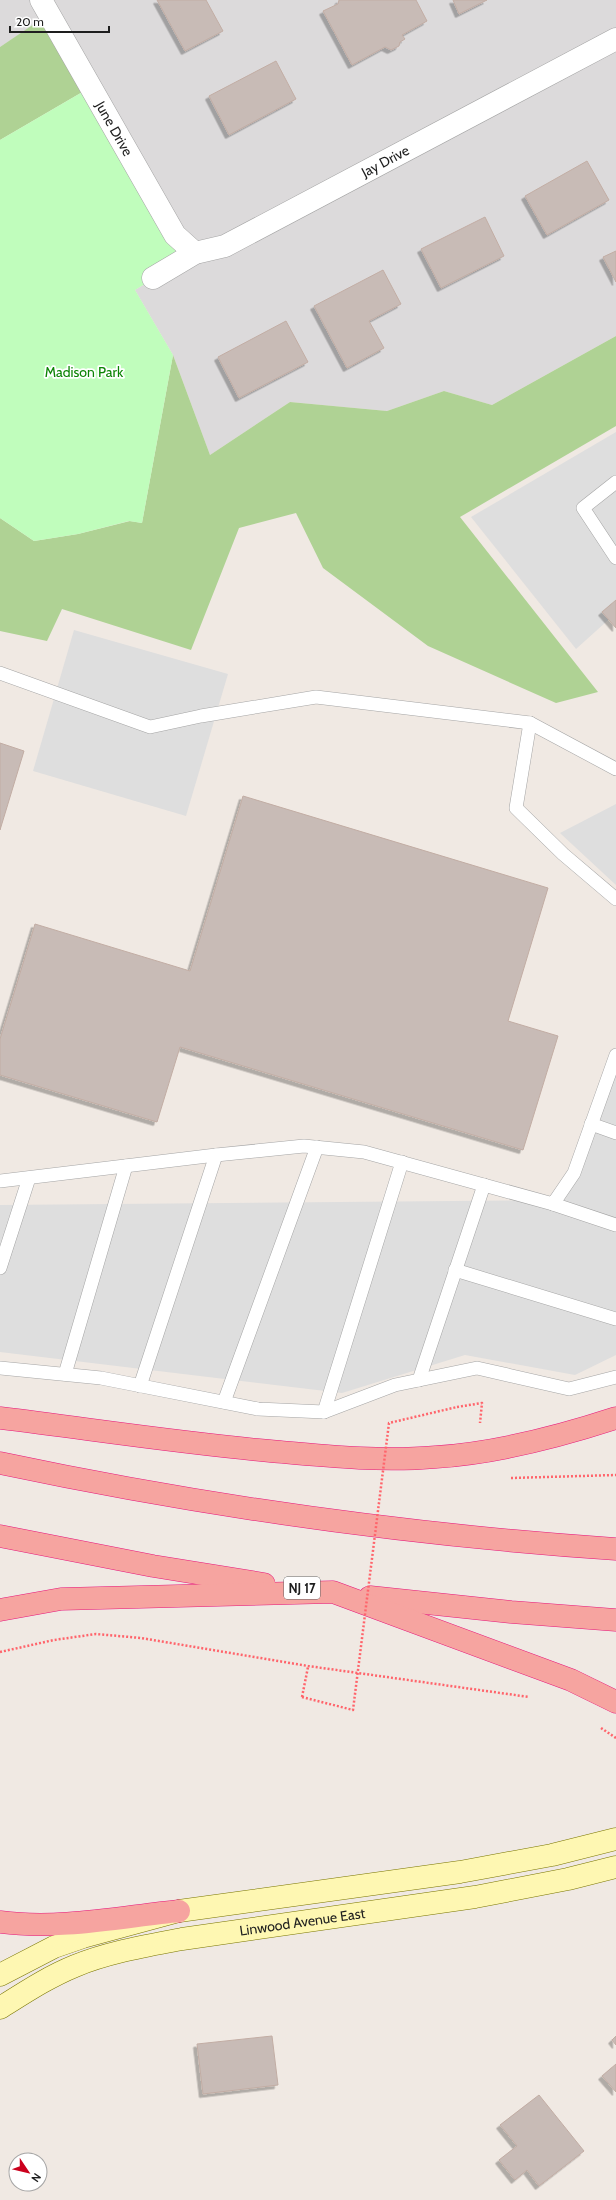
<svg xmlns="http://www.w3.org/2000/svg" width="616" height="2200" font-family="Cabin,sans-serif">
	<defs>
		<filter id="shadow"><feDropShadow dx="-3.5" dy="3.5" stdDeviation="0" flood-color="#0004"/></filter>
	</defs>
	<rect width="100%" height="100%" fill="#f0e9e3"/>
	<!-- residential -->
	<polygon fill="#dcdadb" points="0,0 616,0 616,336 492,405 444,391 387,411 290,402 210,455 173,355 135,290 195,253 49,15 0,47"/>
	<!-- forest -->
	<g fill="#afd294">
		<polygon points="49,14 91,87 0,140 0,47"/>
		<polygon points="616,336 616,426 460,517 598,692 556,703 428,646 323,568 296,513 239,528 191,650 62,609 47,641 0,631 0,518 34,541 78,534 130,521 142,523 173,355 210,455 290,402 387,411 444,391 492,405"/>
	</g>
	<!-- park -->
	<polygon fill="#c0fdbc" points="91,87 195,253 135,290 173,355 142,523 129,521 78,534 34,541 0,518 0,140"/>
	<!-- parking -->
	<g fill="#dedede">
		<polygon points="616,432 616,613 576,649 471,517"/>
		<polygon points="74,630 228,674 186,816 33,771"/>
		<polygon points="616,804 616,885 560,833"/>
		<polygon points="616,1074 616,1355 575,1375 465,1355 342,1393 0,1352 0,1205 564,1200"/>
	</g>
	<!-- building -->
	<g fill="#c8bbb6" stroke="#c2ada4" filter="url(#shadow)">
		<polygon points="157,0 206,0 223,31 185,51"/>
		<polygon points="339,0 416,0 427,21 402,35 405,39 400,42 399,46 391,50 385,47 352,65 323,11 338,4"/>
		<polygon points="453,0 487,0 459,14"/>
		<polygon points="276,61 296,99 229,135 209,96"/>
		<polygon points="587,161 609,200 547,235 525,196"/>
		<polygon points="485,217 504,256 441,288 421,249"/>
		<polygon points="616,251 616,282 603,257"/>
		<polygon points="383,270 401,304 369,321 384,348 347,368 314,306"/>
		<polygon points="286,321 308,362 239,398 218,357"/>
		<polygon points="616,600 616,628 602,612"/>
		<polygon points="0,743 24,751 0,830"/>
		<polygon points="243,796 548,888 508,1021 558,1036 523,1150 180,1047 157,1122 0,1075 0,1039 35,924 190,971"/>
		<polygon points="272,2036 278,2085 203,2094 197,2044"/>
		<polygon points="616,2036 616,2045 612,2040"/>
		<polygon points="616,2064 616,2092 602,2076"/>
		<polygon points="539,2095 584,2151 539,2186 527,2170 515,2180 499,2160 517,2146 500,2125"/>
	</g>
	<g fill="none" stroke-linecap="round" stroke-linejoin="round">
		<!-- service casing -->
		<g stroke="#a5a5a5" stroke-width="14">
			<g id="service">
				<polyline points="616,482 583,508 616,558"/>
				<polyline points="0,673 150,727 201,716 316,697 530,723 616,769"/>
				<polyline points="530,723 516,808 563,854 616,899"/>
				<polyline points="591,1124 616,1133"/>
				<polyline points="0,1181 216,1155 304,1146 364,1152 553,1204 574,1173 616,1055"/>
				<polyline points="553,1204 616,1225"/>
				<polyline points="0,1268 29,1178"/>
				<polyline points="455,1270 616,1319"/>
				<polyline points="0,1368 101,1378 258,1409 324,1412 395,1385 477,1368 569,1389 616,1377"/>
				<polyline points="65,1374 126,1166"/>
				<polyline points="419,1380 484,1185"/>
				<polyline points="140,1386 216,1155"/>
				<polyline points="224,1402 317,1147"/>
				<polyline points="324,1412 402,1162"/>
			</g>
		</g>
		<!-- minor casing -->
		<g stroke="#a5a5a5" stroke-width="23">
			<g id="minor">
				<path id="s1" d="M41,0l134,235 20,18"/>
				<path id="s2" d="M153,278l42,-25 30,-7 391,-207"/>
			</g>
		</g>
		<!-- secondary casing -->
		<g stroke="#797500" stroke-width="23">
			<g id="secondary">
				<polyline points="0,1975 54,1947 83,1937 179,1911 460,1872 552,1855 616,1839"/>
				<path id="s3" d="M0,2008c24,-15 48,-31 75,-42 34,-14 71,-20 107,-27l293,-42 93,-18 48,-12"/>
			</g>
		</g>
		<!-- trunk casing -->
		<g stroke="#e6177c" stroke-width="23">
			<g id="trunk">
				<path d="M0,1418c90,11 180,25 270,33 55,5 111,11 166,6 61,-4 122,-20 180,-39"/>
				<path d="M0,1463c203,43 409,72 616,86"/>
				<polyline points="0,1536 153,1566 264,1584"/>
				<polyline points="370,1597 511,1612 616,1620"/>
				<polyline points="0,1610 61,1599 333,1592 571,1680 616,1702"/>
				<path d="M0,1922c59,8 120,-5 179,-11"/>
			</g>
		</g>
		<!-- path -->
		<g stroke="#ff646b" stroke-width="2.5" stroke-dasharray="2 2" stroke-linecap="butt">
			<polyline points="457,1407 482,1403 480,1423"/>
			<polyline points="511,1478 616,1475"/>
			<polyline points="0,1652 54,1640 96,1634 141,1638 308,1666 529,1697"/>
			<polyline points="302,1697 308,1667"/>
			<polyline points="601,1728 616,1738"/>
		</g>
		<!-- service -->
		<use href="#service" stroke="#fff" stroke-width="13"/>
		<!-- minor -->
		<use href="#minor" stroke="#fff" stroke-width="22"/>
		<!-- secondary -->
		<use href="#secondary" stroke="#fef7b2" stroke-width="22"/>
		<!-- trunk -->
		<use href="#trunk" stroke="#f6a4a0" stroke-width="22"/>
		<!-- path-bridge -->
		<polyline stroke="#ff646b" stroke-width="2.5" stroke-dasharray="2 2" stroke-linecap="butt" points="302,1697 353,1710 389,1423 457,1407"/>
	</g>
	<g text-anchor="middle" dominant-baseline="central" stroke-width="3.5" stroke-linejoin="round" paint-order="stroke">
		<!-- shield labels -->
		<rect fill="#fff" stroke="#626262" stroke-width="1" x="284" y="1577" width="36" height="22" rx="3"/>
		<g font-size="13" font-weight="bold" fill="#1e1e1e">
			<text x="302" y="1588">NJ 17</text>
		</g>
		<!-- street labels -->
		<g font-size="14" fill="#1e1e1e" stroke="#fff">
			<text stroke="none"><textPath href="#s1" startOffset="148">June Drive</textPath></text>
			<text stroke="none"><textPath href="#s2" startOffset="261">Jay Drive</textPath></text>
			<text stroke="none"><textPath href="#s3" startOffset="318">Linwood Avenue East</textPath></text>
		</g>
		<!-- park labels -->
		<g font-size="14" fill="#0b8404" stroke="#fff">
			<text x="84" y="372">Madison Park</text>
		</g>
	</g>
	<!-- north arrow -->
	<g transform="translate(28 2172) rotate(125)"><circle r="19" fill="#ffffff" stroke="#a5a5a5"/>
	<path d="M0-3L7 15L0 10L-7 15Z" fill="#cb001d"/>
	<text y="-6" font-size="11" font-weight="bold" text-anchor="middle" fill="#1e1e1e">N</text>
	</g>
	<!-- scale -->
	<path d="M10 26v6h99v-6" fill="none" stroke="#1e1e1e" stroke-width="2"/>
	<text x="16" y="26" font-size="12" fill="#1e1e1e" stroke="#ffffff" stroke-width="3" paint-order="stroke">20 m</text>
</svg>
